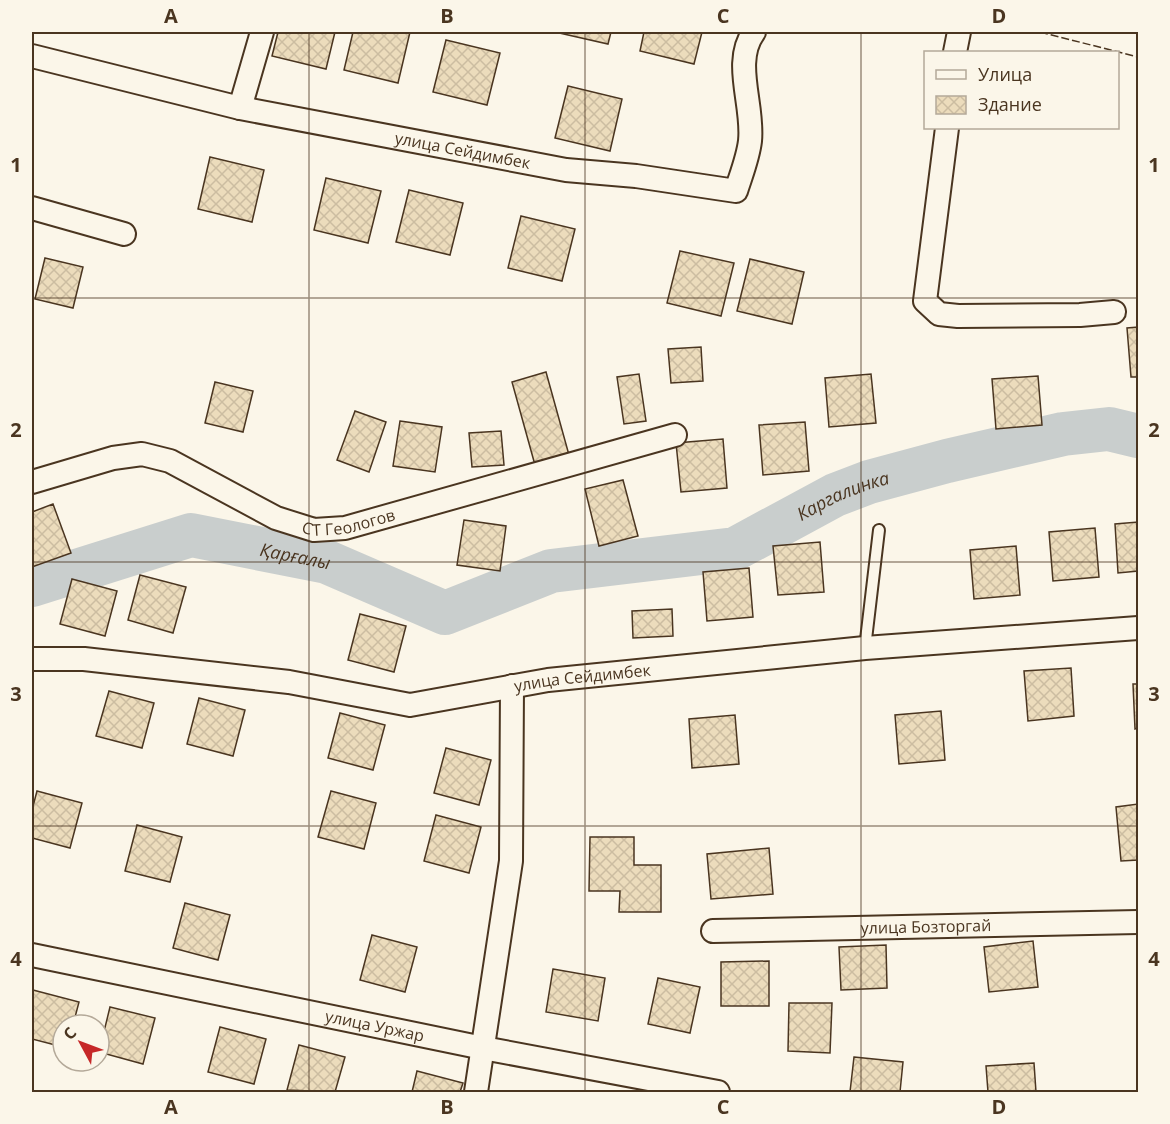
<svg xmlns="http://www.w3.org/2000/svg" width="1170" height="1124" font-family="'Open Sans',sans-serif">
	<defs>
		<pattern id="building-cross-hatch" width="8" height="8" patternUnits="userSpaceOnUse" patternTransform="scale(1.5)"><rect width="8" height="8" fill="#ecdcbc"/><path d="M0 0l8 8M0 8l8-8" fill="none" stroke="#ccbda1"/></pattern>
	</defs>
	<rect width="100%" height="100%" fill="#fbf6e9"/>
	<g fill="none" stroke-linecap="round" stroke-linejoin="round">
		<!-- river -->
		<path stroke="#c9cecd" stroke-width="44" id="s1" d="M32,585l159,-50 136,27 118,51 106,-42 184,-22 100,-54 34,-13 78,-21 116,-27 46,-5 29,7"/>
	</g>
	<!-- building -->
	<g fill="url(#building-cross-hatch)" stroke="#4a3520" stroke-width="1.5">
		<polygon points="278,32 335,32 326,69 272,56"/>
		<polygon points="353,32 410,32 398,83 344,70"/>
		<polygon points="555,32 611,32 608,44"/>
		<polygon points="644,32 702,32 694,64 640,51"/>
		<polygon points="446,40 500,53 487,105 433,92"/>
		<polygon points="568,86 622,99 610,151 555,138"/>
		<polygon points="210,157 264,170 252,222 198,209"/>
		<polygon points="326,178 381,191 368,243 314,230"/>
		<polygon points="409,190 463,203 450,255 396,242"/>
		<polygon points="521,216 575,229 562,281 508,268"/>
		<polygon points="680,251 734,263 721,316 667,303"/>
		<polygon points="45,258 83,267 73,308 35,299"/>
		<polygon points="750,259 804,272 792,324 737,311"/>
		<polygon points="1138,327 1138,377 1131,377 1127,328"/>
		<polygon points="701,347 703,381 671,383 668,349"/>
		<polygon points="546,372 569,455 535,465 512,382"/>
		<polygon points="639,374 646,421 624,424 617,377"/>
		<polygon points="871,374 876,423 829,427 825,378"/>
		<polygon points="1038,376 1042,425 996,429 992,379"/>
		<polygon points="215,382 253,391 243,432 205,423"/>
		<polygon points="355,411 386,422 369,472 337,460"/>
		<polygon points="400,421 442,427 435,472 393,466"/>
		<polygon points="805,422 809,471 763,475 759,425"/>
		<polygon points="501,431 504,465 472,467 469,433"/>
		<polygon points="723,439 727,488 681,492 676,443"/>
		<polygon points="623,480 638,536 599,546 585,489"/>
		<polygon points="53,504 71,553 32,567 32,512"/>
		<polygon points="464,520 506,526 500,571 457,565"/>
		<polygon points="1138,522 1138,571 1118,573 1115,524"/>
		<polygon points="1095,528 1099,577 1053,581 1049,532"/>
		<polygon points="820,542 824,592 778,595 773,546"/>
		<polygon points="1016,546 1020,595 974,599 970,550"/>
		<polygon points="749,568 753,617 707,621 703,572"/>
		<polygon points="140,575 186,587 173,633 128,620"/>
		<polygon points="72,579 117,591 105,636 60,624"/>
		<polygon points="672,609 673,636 633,638 632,611"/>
		<polygon points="360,614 406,626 394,672 348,660"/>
		<polygon points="1071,668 1074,716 1028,721 1024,671"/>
		<polygon points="1133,684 1138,684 1138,728 1135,729"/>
		<polygon points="109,691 154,703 142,748 96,736"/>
		<polygon points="199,698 245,710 233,756 187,744"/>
		<polygon points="941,711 945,760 899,764 895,715"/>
		<polygon points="340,713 385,725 373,770 328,758"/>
		<polygon points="735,715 739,764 692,768 689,719"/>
		<polygon points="446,748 491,760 479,805 434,793"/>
		<polygon points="37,791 82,803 70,848 32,838 32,810"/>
		<polygon points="331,791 376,803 364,849 318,837"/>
		<polygon points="1138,804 1138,860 1121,861 1116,807"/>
		<polygon points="436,815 481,827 469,873 424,861"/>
		<polygon points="137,825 182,837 170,882 125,871"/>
		<polygon points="590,837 634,837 634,865 661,865 661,912 619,912 620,891 589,891"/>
		<polygon points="769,848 773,894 711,899 707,854"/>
		<polygon points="185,903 230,915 218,960 173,948"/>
		<polygon points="372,935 417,947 405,992 360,980"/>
		<polygon points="1033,941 1038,987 989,992 984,947"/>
		<polygon points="886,945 887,988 841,990 839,947"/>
		<polygon points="769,961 769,1006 721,1006 721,962"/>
		<polygon points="553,969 605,978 598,1021 546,1012"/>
		<polygon points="658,978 700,987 690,1033 648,1024"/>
		<polygon points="33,990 79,1002 73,1025 63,1025 63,1047 32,1039"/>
		<polygon points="789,1003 832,1003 830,1053 788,1051"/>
		<polygon points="110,1007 155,1018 143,1064 99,1052"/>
		<polygon points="220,1027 266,1039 254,1084 208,1072"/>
		<polygon points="299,1045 345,1057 335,1092 287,1090"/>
		<polygon points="854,1057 903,1062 900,1092 850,1092"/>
		<polygon points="1034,1063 1036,1092 988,1092 986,1066"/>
		<polygon points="417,1071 463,1083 460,1092 412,1092"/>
	</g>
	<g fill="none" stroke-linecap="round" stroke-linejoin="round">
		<!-- lane casing -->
		<g stroke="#4a3520" stroke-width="14">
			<polyline id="lane" points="865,648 879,530"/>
		</g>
		<!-- street casing -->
		<g stroke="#4a3520" stroke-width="26">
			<g id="street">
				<polyline points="955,52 959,32"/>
				<path id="s2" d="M32,56l208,52 326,62 70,6 100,15c5,-16 12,-33 14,-50 4,-36 -18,-79 4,-109"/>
				<polyline points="240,108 262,32"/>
				<polyline points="947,128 925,301 939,314 958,316 1080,315 1114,312"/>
				<polyline points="32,208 124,234"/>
				<path id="s3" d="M32,482l81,-24 29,-4 28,7 106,57 38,12 31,-2 330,-93"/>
				<path id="s4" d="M32,659h52l205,23 121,23 138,-25 317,-32 273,-20"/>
				<path id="s5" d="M713,931l425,-9"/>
				<path id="s6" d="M32,955l451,93 235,44"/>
				<polyline points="476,1092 511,861 512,686"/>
			</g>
		</g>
		<!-- lane -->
		<use href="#lane" stroke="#fbf6e9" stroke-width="10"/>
		<!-- street -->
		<use href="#street" stroke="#fbf6e9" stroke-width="22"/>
		<!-- fence -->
		<polyline stroke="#4a3520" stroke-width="1.5" stroke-dasharray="8 3" stroke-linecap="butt" points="1040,32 1138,57"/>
	</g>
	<!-- grid -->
	<path fill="none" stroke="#4a3520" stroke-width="1.5" stroke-opacity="0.55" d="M309,32v1060M585,32v1060M861,32v1060M32,298h1106M32,562h1106M32,826h1106"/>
	<g text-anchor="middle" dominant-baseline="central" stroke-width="4.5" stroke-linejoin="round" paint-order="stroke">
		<!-- street labels -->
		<g font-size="16" fill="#4a3520" stroke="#fbf6e9">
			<text stroke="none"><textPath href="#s2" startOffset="441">улица Сейдимбек</textPath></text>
			<text stroke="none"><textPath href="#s3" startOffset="338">СТ Геологов</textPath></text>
			<text stroke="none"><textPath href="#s4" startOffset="556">улица Сейдимбек</textPath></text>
			<text stroke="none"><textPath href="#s5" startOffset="213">улица Бозторгай</textPath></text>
			<text stroke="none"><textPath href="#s6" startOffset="350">улица Уржар</textPath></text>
		</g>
		<!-- water labels -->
		<g font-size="18" font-style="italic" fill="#4a3520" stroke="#fbf6e9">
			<text stroke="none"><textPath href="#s1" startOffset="854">Каргалинка</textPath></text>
			<text stroke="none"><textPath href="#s1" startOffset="273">Қарғалы</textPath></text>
		</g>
	</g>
	<!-- border -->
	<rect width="1170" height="1124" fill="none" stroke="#fbf6e9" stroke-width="66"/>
	<!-- legend -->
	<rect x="924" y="51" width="195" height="78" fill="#fbf6e9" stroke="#b4a999" stroke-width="1.5"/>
	<rect x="936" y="70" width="30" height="9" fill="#fbf6e9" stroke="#b4a999" stroke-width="1.5"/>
	<text x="978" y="81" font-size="18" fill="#4a3520">Улица</text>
	<rect x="936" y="96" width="30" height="18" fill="url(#building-cross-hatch)" stroke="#b4a999" stroke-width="1.5"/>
	<text x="978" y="111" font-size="18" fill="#4a3520">Здание</text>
	<!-- north arrow -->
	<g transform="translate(81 1043) rotate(311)"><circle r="28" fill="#fbf6e9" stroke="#b4a999" stroke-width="1.5"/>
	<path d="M0-4.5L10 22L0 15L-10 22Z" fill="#c62828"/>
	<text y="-9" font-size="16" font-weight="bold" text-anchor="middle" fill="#4a3520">С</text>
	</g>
	<rect x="33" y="33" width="1104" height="1058" fill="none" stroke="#4a3520" stroke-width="2"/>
	<g font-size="20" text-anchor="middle" font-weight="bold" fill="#4a3520">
		<text x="171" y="23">A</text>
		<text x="447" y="23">B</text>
		<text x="723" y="23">C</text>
		<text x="999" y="23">D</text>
		<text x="16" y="172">1</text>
		<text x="1154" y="172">1</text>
		<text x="16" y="437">2</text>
		<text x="1154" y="437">2</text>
		<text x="16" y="701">3</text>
		<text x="1154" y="701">3</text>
		<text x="16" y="966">4</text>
		<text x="1154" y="966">4</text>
		<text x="171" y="1114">A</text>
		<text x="447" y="1114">B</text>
		<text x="723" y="1114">C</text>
		<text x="999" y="1114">D</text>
	</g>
</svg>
